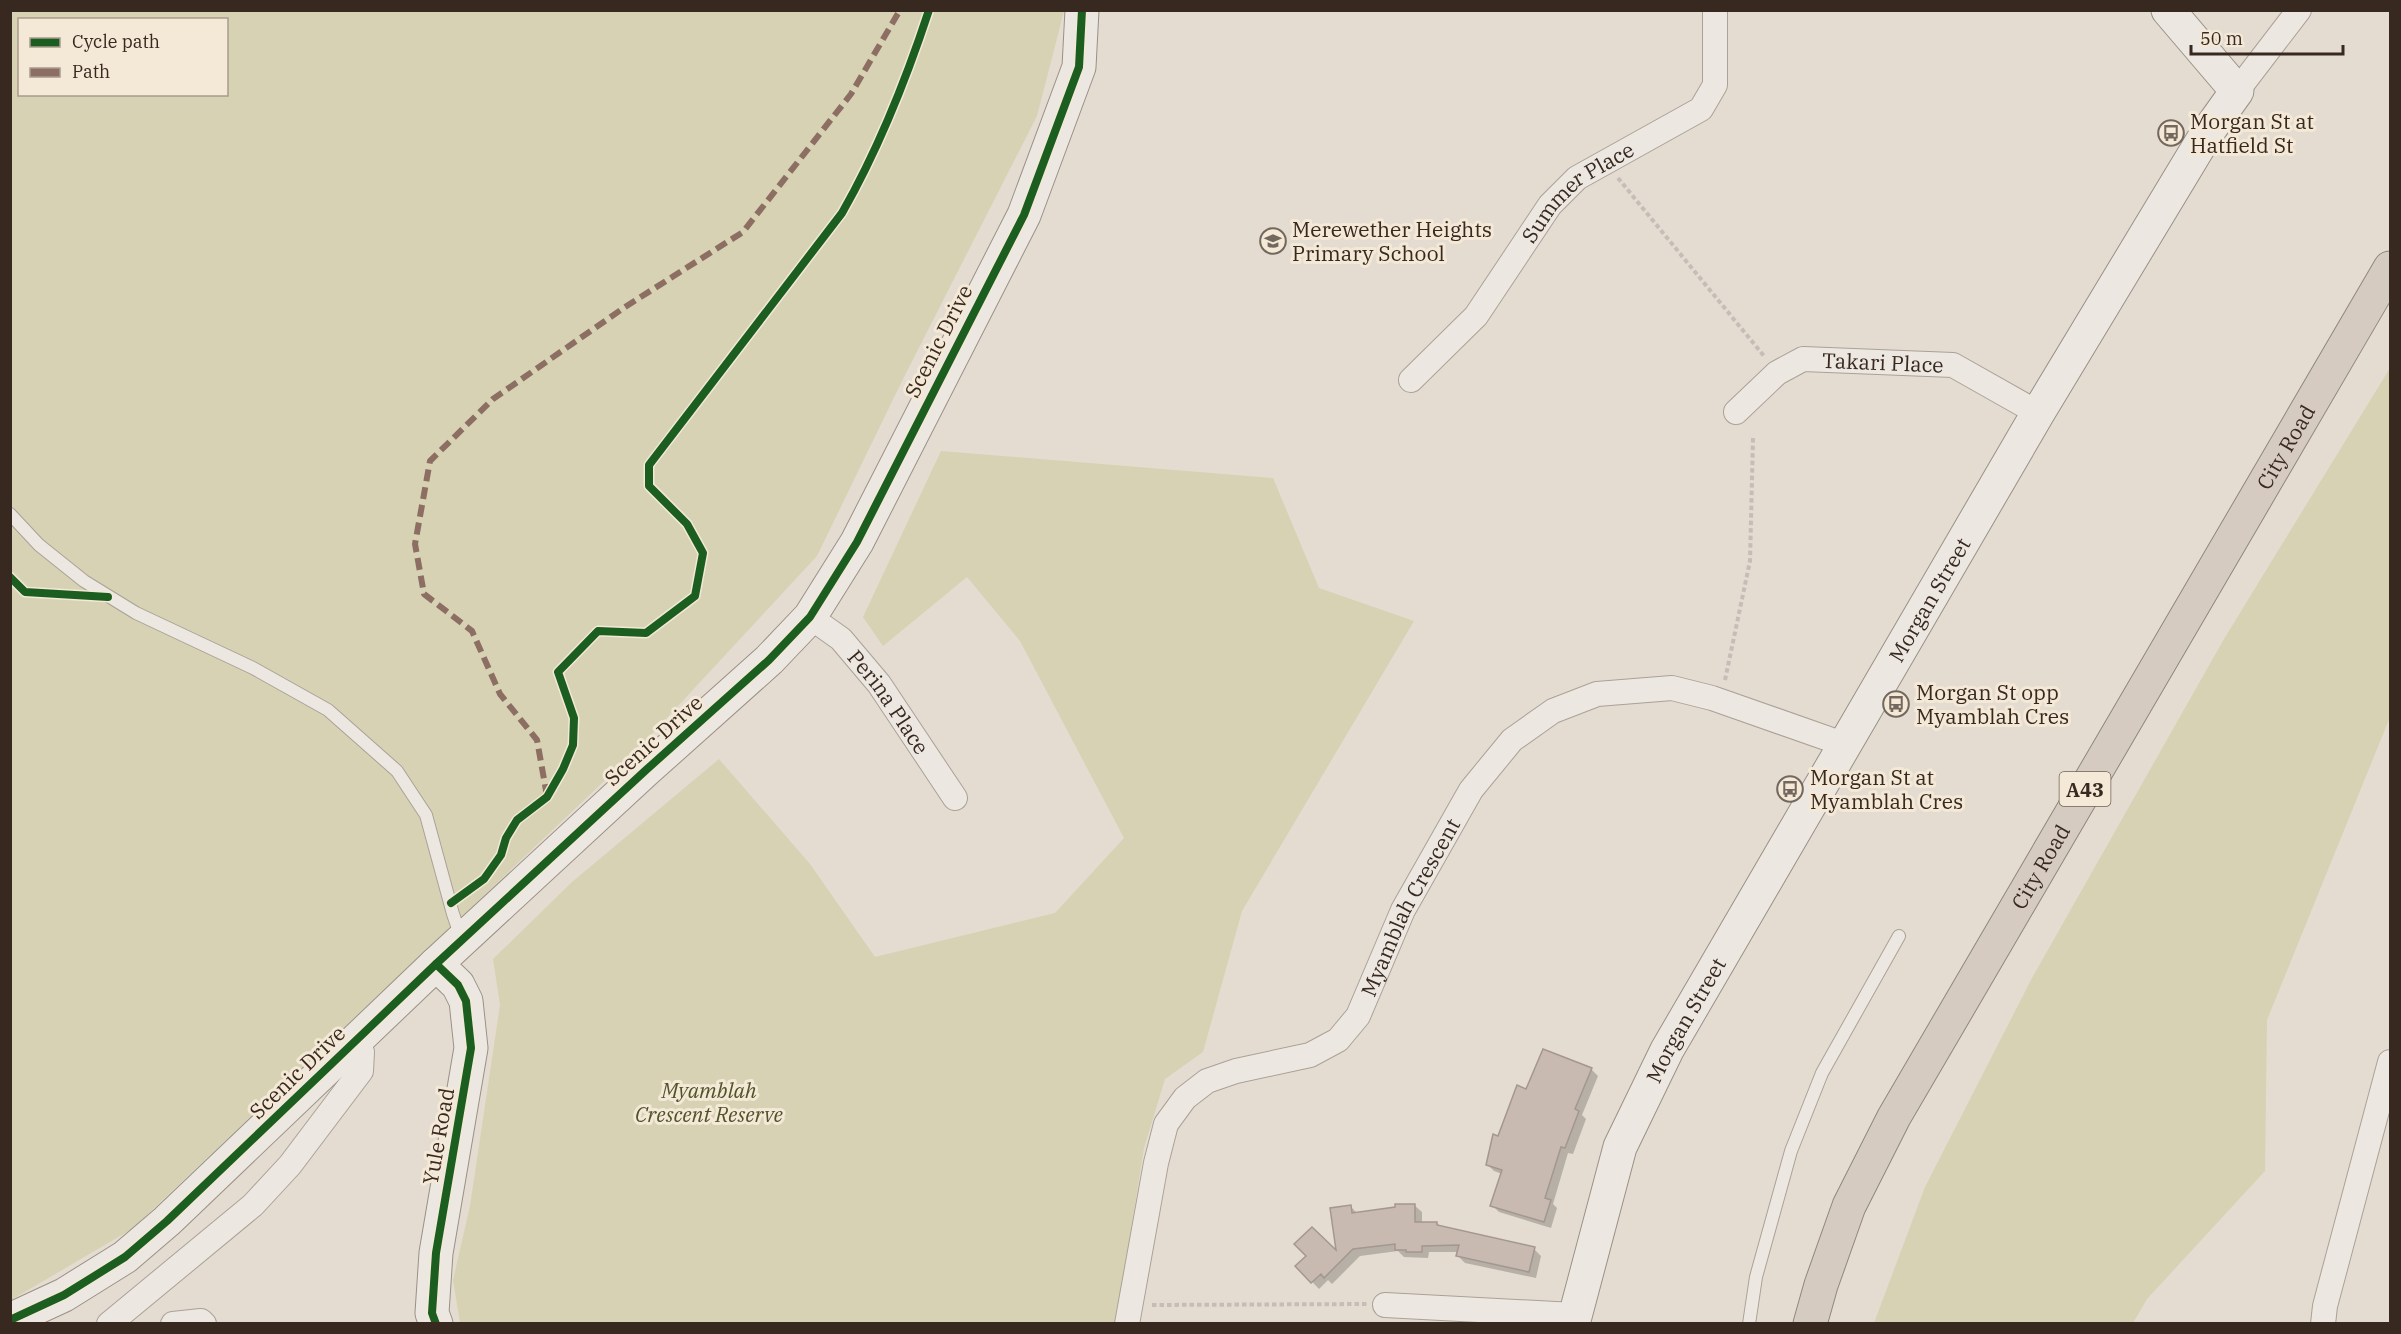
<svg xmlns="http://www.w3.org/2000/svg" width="2401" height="1334" font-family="'IBM Plex Serif',serif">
	<rect width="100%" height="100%" fill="#e4dcd0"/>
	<!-- green -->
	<g fill="#d6d2b3" fill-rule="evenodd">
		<path d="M11,11h1053l-27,105 -137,269 -83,171 -179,193 -506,480 -121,71zM20,20h206v74h-206z"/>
		<polygon points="2390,368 2390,717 2267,1020 2265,1171 2147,1299 2133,1323 1874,1323 1925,1187 2032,978 2224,639"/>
		<polygon points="941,451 1273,478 1319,588 1414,621 1242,911 1203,1052 1165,1079 1144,1148 1116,1323 460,1323 453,1280 470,1206 500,1005 493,959 572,882 719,759 810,864 875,957 1055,913 1124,838 1020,641 967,577 883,646 863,617"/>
	</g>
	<!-- shadow -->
	<g fill="#0003">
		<polygon points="1591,1069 1598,1076 1582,1115 1586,1119 1573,1154 1568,1153 1553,1204 1557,1208 1551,1228 1499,1212 1492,1205 1502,1174 1494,1171 1487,1164 1499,1138 1527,1091"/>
		<polygon points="1414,1205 1422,1212 1422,1223 1437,1223 1441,1227 1534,1249 1541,1256 1536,1278 1465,1263 1458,1256 1459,1252 1429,1252 1428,1258 1404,1257 1398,1251 1360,1256 1332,1284 1328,1280 1319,1289 1297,1266 1338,1255 1351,1207 1358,1214"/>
	</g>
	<!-- building -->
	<g fill="#c8bab1" stroke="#a4978f" stroke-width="1.5">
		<polygon points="1543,1049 1592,1068 1575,1109 1579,1111 1565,1148 1561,1147 1545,1198 1551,1200 1544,1222 1490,1206 1502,1170 1486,1165 1493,1134 1498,1136 1517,1085 1526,1089"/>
		<polygon points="1395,1204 1415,1204 1415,1222 1437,1222 1437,1225 1535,1247 1529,1272 1456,1256 1459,1245 1422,1246 1422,1252 1406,1252 1406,1250 1395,1250 1395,1244 1353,1249 1324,1278 1321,1274 1311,1283 1295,1266 1306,1256 1294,1244 1312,1227 1336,1250 1330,1208 1351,1205 1352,1213 1395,1207"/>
	</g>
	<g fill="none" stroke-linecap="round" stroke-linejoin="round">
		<!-- lane casing -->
		<g stroke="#aaa198" stroke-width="14">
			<g id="lane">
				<polyline points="10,514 39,545 84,581 136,613 253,668 328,710 397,771 426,815 453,914 461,937"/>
				<polyline points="1749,1324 1756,1277 1791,1151 1822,1073 1899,936"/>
			</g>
		</g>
		<!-- street casing -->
		<g stroke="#aaa198" stroke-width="26">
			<g id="street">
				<polyline points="2237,91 2299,10"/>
				<path id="s1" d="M1411,380l65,-64 74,-111 27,-27 124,-69 14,-24v-75"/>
				<path id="s2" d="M1736,412l41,-39 26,-14 150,6 85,48"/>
				<path id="s3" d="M810,617l31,22 38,45 76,114"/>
				<polyline points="1385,1305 1574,1315"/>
				<polyline points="109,1324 253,1205 290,1165 361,1071 362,1052 357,1040"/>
				<polyline points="173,1324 201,1321 204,1324"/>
				<path id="s4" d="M1127,1324l29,-161 10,-39 19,-26 22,-17 29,-10 74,-16 28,-15 20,-24 45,-106 68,-120 41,-50 41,-29 44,-17 75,-6 40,10 134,47"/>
				<polyline points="2323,1324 2325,1306 2390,1062"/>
			</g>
		</g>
		<!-- secondary casing -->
		<g stroke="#999188" stroke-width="35">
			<g id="secondary">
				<polyline points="10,1320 64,1295 125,1257 167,1221 436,964 646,770 769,660 810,617 857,542 1024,215 1079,67 1082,10"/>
				<polyline points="436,1324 432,1313 436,1253 471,1048 466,1001 458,985 436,964"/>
				<path id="s5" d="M1573,1324l47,-177 47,-97 371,-637 169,-280 30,-42 -69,-81"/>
			</g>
		</g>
		<!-- highway casing -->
		<g stroke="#8f877f" stroke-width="35">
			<g id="highway">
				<path id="s6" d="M1810,1324l11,-39 28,-79 45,-89 496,-849"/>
			</g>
		</g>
		<!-- path -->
		<g stroke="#c5beb8" stroke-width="4" stroke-dasharray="4.5 3" stroke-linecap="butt">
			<polyline points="1618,178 1764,356"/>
			<polyline points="1725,680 1750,561 1753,438"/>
			<polyline points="1152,1305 1367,1304"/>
		</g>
		<!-- lane -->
		<use href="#lane" stroke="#ece8e1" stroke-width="12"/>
		<!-- street -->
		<use href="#street" stroke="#ece8e1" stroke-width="24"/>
		<!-- secondary -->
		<use href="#secondary" stroke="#ece8e1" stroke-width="33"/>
		<!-- highway -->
		<use href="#highway" stroke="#d6cbc1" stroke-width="33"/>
		<!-- quiet -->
		<polyline stroke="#8d6e63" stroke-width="6" stroke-dasharray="12 6" stroke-linecap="butt" points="547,796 537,740 500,694 472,631 424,594 415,544 430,461 493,399 625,307 743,232 851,94 900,10"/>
		<!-- cycleway casing -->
		<g stroke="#f4e8d7" stroke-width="11">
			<g id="cycleway">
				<polyline points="10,577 25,592 108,597"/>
				<path d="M451,903l33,-24 17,-24 5,-17 11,-18 30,-23 16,-28 10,-24 1,-27 -16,-46 40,-41 48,2 49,-37 8,-43 -16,-29 -38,-38v-21l193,-252c36,-63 64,-133 87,-203"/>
				<polyline points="10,1320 64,1295 125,1257 167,1221 436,964 646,770 769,660 810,617 857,542 1024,215 1079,67 1082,10"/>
				<polyline points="436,1324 432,1313 436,1253 471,1048 466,1001 458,985 436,964"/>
			</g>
		</g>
		<!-- cycleway -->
		<use href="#cycleway" stroke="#1b5e20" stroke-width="8"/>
	</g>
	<!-- icons -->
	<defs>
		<g id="bus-ring" transform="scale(1.35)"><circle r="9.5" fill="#f4e8d7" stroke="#74685e" stroke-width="1.5"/><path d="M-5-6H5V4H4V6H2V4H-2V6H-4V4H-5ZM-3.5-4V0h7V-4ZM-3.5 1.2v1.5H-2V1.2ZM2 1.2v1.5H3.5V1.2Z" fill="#74685e"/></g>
		<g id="school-ring" transform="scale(1.35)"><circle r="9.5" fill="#f4e8d7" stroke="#74685e" stroke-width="1.5"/><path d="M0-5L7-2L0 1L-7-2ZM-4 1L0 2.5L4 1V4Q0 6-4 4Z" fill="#74685e"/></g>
	</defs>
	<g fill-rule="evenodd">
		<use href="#bus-ring" x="2171" y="133"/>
		<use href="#school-ring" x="1273" y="241"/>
		<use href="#bus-ring" x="1896" y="704"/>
		<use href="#bus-ring" x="1790" y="789"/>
	</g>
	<g text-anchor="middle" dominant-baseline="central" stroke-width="6" stroke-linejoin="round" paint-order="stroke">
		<!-- shield labels -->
		<rect fill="#f4e8d7" stroke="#706257" stroke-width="1.5" x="2059.5" y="772" width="51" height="34" rx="4.5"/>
		<g font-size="20" font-weight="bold" fill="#382920">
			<text x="2085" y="789">A43</text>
		</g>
		<!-- poi labels -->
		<g font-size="21" fill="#382920" stroke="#f4e8d7" text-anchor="start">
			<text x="2190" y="121">Morgan St at<tspan x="2190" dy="24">Hatfield St</tspan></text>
			<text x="1292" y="229">Merewether Heights<tspan x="1292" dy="24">Primary School</tspan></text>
			<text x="1916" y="692">Morgan St opp<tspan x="1916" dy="24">Myamblah Cres</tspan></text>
			<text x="1810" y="777">Morgan St at<tspan x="1810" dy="24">Myamblah Cres</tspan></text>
		</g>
		<!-- street labels -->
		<g font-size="21" fill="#382920" stroke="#f4e8d7">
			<text stroke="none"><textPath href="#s1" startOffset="254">Summer Place</textPath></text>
			<text transform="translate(938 341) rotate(-63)">Scenic Drive</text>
			<text stroke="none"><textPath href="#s2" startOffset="166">Takari Place</textPath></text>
			<text stroke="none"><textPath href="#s6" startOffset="1000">City Road</textPath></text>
			<text stroke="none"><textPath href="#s5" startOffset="812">Morgan Street</textPath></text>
			<text stroke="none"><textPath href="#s3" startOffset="117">Perina Place</textPath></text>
			<text transform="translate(653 740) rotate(-42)">Scenic Drive</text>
			<text stroke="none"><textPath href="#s6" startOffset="514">City Road</textPath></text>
			<text stroke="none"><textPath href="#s4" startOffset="554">Myamblah Crescent</textPath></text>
			<text stroke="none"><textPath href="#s5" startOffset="326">Morgan Street</textPath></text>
			<text transform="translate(297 1072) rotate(-44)">Scenic Drive</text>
			<text transform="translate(438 1136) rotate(-80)">Yule Road</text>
		</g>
		<!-- park labels -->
		<g font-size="21" font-style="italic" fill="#4e5328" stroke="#f4e8d7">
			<text x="709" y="1090">Myamblah<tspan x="709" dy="24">Crescent Reserve</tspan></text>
		</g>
	</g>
	<!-- border -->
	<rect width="2401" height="1334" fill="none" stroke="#382920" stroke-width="24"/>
	<!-- legend -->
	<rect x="18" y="18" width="210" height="78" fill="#f4e8d7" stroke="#a99c8e" stroke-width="1.5"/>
	<rect x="30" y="38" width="30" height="9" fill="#1b5e20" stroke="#a99c8e" stroke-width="1.5"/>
	<text x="72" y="48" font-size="18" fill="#382920">Cycle path</text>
	<rect x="30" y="68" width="30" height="9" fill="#8d6e63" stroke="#a99c8e" stroke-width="1.5"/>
	<text x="72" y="78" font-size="18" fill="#382920">Path</text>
	<!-- scale -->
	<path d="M2191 45v9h152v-9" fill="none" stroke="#382920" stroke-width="3"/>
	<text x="2200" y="45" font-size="18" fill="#382920" stroke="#f4e8d7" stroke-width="4.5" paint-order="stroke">50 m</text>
</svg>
